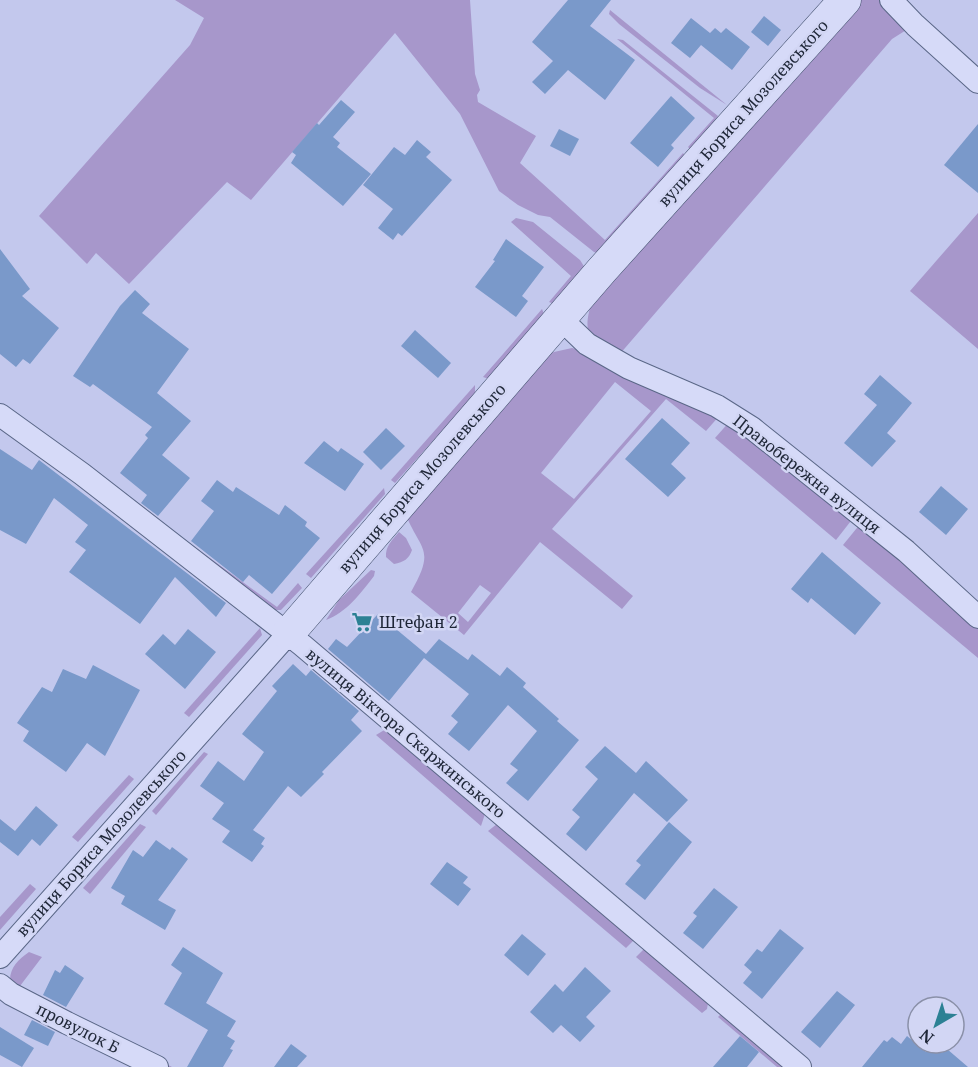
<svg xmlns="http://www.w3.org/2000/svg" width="978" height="1067" font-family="'Noto Serif',serif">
	<rect width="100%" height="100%" fill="#c3c8ed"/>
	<!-- green -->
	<g fill="#a797cb" fill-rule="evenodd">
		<polygon points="175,0 470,0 475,74 480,90 477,95 478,102 536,136 520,163 605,240 683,153 686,157 600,254 594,252 550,217 538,215 518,205 499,191 460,114 395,33 251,200 227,182 129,284 96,253 87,264 39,216 190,45 204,18"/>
		<path d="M858,0h27l26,27 -19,12 -273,316c-29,-16 -38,-18 -27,-54z"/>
		<polygon points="610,10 727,105 700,88 619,24 609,14"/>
		<polygon points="617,39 623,40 718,116 692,151 688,147 714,118"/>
		<polygon points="978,213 978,349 910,291"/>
		<polygon points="516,218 533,222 580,260 585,268 554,304 549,302 571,276 511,222"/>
		<polygon points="542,309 544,314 489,379 483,377"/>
		<path d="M572,348l16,4 132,63 -14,16 -40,-32 -114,130 81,67 -11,13 -82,-67 -76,93 -53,-43c25,-44 10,-40 -6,-79l137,-156 12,-5zM615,382l36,29 -77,88 -33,-26zM480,585l11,8 -23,29 -10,-9z"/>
		<polygon points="475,385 475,394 395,483 391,480"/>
		<polygon points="731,420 854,517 836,540 715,438"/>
		<polygon points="384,488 385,494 311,578 306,574"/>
		<polygon points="861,523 978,624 978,658 843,545"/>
		<path d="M399,532l7,6 6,12c-3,9 -8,12 -18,14l-8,-7c-1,-10 6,-17 13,-25z"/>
		<polygon points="188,542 277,607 298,583 302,588 281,610 274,610 185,546"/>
		<path d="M371,570l4,1 -1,5c-13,17 -28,37 -48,44l13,-20z"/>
		<polygon points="260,628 262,635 189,717 184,713"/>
		<polygon points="386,729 485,814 481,826 376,735"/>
		<polygon points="204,752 208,754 156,815 152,811"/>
		<polygon points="129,775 134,779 78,842 72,837"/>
		<polygon points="140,824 146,827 90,894 83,888"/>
		<polygon points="497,824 634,940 626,948 488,831"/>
		<polygon points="30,884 36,889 0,930 0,917"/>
		<polygon points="644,949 708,1003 707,1009 702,1013 636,957"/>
		<path d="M29,952l13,5 -22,29 29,19 123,62h-6l-116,-57 -40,-30c0,-13 9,-21 19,-28z"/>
		<polygon points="721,1014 783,1067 777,1067 718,1017"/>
	</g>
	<!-- building -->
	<g fill="#7a99ca">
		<polygon points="568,0 611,0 590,26 635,60 605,100 568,70 545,94 532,82 553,61 532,42"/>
		<polygon points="764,16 781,30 768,46 751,32"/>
		<polygon points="691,18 710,33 715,28 721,33 726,28 750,47 732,70 701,45 690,58 671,43"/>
		<polygon points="671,96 695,118 671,145 674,148 658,167 630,143"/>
		<polygon points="341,100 355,112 333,137 340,143 337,147 371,174 343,206 291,163 296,155 292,152 317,123 319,125"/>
		<polygon points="978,124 978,193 944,165"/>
		<polygon points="559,129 579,139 570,156 550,146"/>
		<polygon points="417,140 431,152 426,157 452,180 402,236 398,233 393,240 378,228 393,209 363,185 394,147 405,155"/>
		<polygon points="506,239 544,267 522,296 528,301 516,317 475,287 495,261 493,260"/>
		<polygon points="0,249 30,289 22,296 59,328 30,364 23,359 16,367 0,354"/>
		<polygon points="135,290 150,304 142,313 189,349 157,393 191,421 162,455 190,478 158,516 141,503 147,495 120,473 148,438 145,435 152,427 93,384 90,387 73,376 120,306"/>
		<polygon points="415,330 451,363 438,378 401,346"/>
		<polygon points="880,375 912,403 887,433 896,441 872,467 844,443 877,405 864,394"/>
		<polygon points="662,418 690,443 671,464 686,478 668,497 625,459"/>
		<polygon points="386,428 405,446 381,470 363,452"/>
		<polygon points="324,441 338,452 341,448 364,464 345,491 304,463"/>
		<polygon points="0,449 32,470 39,460 226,603 216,617 175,577 140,624 69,572 86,550 75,542 88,525 54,498 26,544 0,530"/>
		<polygon points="217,480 233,492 236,487 279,515 285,505 307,522 305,526 320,538 272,594 249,575 243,582 191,541 214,511 201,501"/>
		<polygon points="941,486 968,509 946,535 919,512"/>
		<polygon points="822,552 881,603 855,635 811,598 808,603 791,589"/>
		<polygon points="378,614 426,654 439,639 468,660 472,654 500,676 507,667 526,683 523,687 559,719 557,721 579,740 528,801 506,783 518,770 510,764 537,731 508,705 469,751 448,734 458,722 451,716 469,694 424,658 389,701 328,649 336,639 347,647"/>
		<polygon points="188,629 216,652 185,689 145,654 163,634 175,645"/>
		<polygon points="293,664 306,676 311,670 359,711 351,720 362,731 322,772 324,774 301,797 288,786 253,830 265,838 261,844 264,846 252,862 222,842 230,831 212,819 224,803 200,786 218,761 244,781 264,752 242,734 277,691 272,686"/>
		<polygon points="93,665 140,690 105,756 87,743 66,772 23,741 29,731 17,723 42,687 52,692 63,669 86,679"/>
		<polygon points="605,746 636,773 646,761 688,800 667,822 634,793 586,851 566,834 580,817 572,810 598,779 585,767"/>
		<polygon points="36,806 58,825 40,846 32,839 18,856 0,842 0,819 15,831"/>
		<polygon points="669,822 692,842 645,900 625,884 641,865 636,861"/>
		<polygon points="156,840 170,850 172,847 188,859 158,900 176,910 165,930 121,904 125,896 111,888 133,850 143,857"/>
		<polygon points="447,862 468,877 463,883 471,889 458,906 430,884"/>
		<polygon points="714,888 738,907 703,949 683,933 697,916 693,913"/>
		<polygon points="780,929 804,948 762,999 743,983 752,972 744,965 757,949 762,952"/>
		<polygon points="522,934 546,954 528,976 504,955"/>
		<polygon points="183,947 223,973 206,1003 236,1021 227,1036 235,1041 230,1049 233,1050 223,1067 187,1067 208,1030 164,1004 182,973 171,965"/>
		<polygon points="65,965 84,978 66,1007 43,995 55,970 60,973"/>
		<polygon points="585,967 611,991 586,1017 595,1026 580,1042 561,1025 553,1033 530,1012 555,984 563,992"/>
		<polygon points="837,991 855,1005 820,1048 801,1032"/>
		<polygon points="32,1020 55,1032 48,1046 24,1035"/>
		<polygon points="0,1027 34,1048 22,1067 0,1055"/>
		<polygon points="740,1036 759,1052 747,1067 713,1067"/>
		<polygon points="907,1036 926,1052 934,1043 940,1043 968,1067 862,1067 884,1040 887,1042 892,1037 901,1044"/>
		<polygon points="291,1044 307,1056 297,1067 274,1067"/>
	</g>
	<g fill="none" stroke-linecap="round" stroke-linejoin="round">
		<!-- street casing -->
		<g stroke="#5a6787" stroke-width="24">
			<g id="street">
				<polyline points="891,0 915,25 978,82"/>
				<polyline points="560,318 587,344 629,368 717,406 752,428 906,551 978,617"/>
				<polyline points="0,415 82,474 302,645 800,1067"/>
				<polyline points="0,957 288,634"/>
				<polyline points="0,985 11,994 67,1023 157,1067"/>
			</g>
		</g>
		<!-- secondary casing -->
		<g stroke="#3d4b68" stroke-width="33">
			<polyline id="secondary" points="288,634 602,270 845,0"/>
		</g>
		<!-- street -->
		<use href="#street" stroke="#d6daf8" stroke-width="22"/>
		<!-- secondary -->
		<use href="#secondary" stroke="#d6daf8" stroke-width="32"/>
	</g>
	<!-- icons -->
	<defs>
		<g id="supermarket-bare" transform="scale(1.62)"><path d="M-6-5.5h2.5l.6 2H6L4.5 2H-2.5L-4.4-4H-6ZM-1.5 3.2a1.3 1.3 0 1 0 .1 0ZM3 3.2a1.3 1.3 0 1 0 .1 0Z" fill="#2c8194" stroke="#d2d6f4" stroke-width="2.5" paint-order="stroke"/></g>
	</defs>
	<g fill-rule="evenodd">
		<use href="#supermarket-bare" x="362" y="622"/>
	</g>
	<g text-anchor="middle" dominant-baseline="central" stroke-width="5" stroke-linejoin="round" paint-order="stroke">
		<!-- street labels -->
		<g font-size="16" fill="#1e2637" stroke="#d2d6f4">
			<text transform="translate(743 113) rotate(-48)">вулиця Бориса Мозолевського</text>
			<text transform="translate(807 474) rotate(38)">Правобережна вулиця</text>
			<text transform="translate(422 478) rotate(-49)">вулиця Бориса Мозолевського</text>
			<text transform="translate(406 733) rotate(40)">вулиця Віктора Скаржинського</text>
			<text transform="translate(101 843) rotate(-48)">вулиця Бориса Мозолевського</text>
			<text transform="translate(78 1028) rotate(27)">провулок Б</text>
		</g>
		<!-- poi labels -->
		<g font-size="16" fill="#1e2637" stroke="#d2d6f4" text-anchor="start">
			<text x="379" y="622">Штефан 2</text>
		</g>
	</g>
	<!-- north arrow -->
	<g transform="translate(936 1025) rotate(219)"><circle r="28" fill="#d2d6f4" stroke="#8a90a8" stroke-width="1.5"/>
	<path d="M0-4.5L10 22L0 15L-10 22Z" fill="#2c8194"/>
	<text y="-9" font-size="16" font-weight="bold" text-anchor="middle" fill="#1e2637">N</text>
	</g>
</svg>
